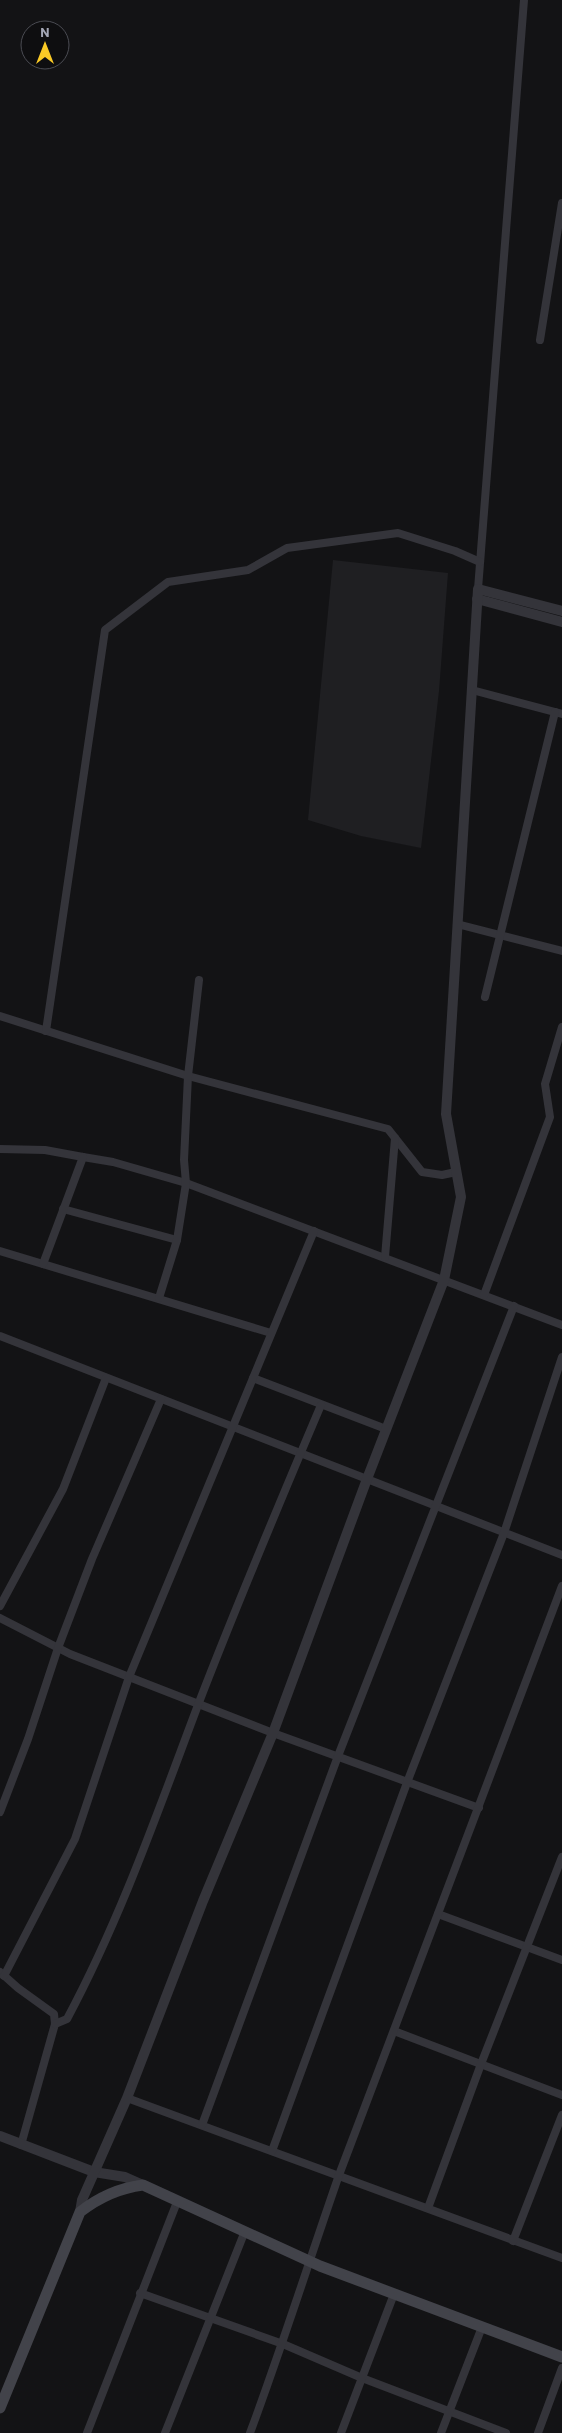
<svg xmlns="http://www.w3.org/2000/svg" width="562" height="2433" font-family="Barlow,sans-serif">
	<rect width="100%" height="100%" fill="#131315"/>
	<!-- built -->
	<polygon fill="#1f1f22" points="333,560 448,573 439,691 421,848 361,836 308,820"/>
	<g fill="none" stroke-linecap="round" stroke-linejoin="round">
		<!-- minor -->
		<g stroke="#34343a" stroke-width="8">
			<polyline points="540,340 562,203"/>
			<polyline points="478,589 524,0"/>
			<polyline points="472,690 562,714"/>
			<polyline points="457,924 562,951"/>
			<polyline points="485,997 555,712"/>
			<polyline points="0,1016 188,1076 388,1129 422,1172 442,1175 456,1172"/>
			<polyline points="46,1031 105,630 168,582 248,570 287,548 398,533 455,551 480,562"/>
			<polyline points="0,1149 45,1150 83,1157 113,1162 186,1183 562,1325"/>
			<polyline points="63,1209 177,1240"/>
			<polyline points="0,1251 271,1333"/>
			<polyline points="385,1257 395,1138"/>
			<polyline points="43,1264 83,1157"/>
			<polyline points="484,1295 550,1117 545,1084 562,1027"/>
			<polyline points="159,1298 177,1240 186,1183 184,1160 188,1076 199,980"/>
			<polyline points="0,1336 562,1555"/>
			<polyline points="253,1378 386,1429"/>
			<polyline points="0,1606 63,1489 106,1378"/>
			<polyline points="0,1618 70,1654 273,1733 479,1808"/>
			<polyline points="0,1812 28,1739 58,1648 92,1559 161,1399"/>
			<polyline points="438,1914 562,1960"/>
			<polyline points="0,1972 18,1988 54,2014 55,2024 21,2145"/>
			<polyline points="4,1976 75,1839 129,1677 314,1231"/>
			<path d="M55,2024l12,-5c54,-101 91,-208 131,-314 39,-101 81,-201 123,-300"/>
			<polyline points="394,2031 562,2095"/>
			<polyline points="127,2098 562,2258"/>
			<polyline points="202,2125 338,1756 514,1306"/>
			<polyline points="272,2151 408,1780 504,1533 562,1357"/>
			<polyline points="428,2208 481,2064 562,1857"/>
			<polyline points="513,2241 562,2115"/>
			<polyline points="140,2293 283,2344 362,2378 506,2433"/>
			<polyline points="87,2433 177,2202"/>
			<polyline points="165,2433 245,2231"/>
			<path d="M250,2433c32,-86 59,-172 89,-258l223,-589"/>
			<polyline points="341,2433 394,2294"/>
			<polyline points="441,2433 482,2327"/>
			<polyline points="538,2433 562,2368"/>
		</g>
		<!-- tertiary -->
		<g stroke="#34343a" stroke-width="10">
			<polyline points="477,599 562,622"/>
			<polyline points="0,2136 94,2172 125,2177 143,2185"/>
			<polyline points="80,2212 82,2200 127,2098 203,1901 273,1733 367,1479 444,1280 461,1197 446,1114 478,589 562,611"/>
		</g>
		<!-- secondary -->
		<path stroke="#42434a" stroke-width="11" d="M0,2408l80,-196c18,-14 39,-24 63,-27l177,81 242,91"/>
	</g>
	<!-- north arrow -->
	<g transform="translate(45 45)"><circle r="24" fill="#0e0e10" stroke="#4a4b52"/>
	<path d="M0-4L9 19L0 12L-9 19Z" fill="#faca26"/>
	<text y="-8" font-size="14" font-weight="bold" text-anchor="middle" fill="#a4a7b6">N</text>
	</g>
</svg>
